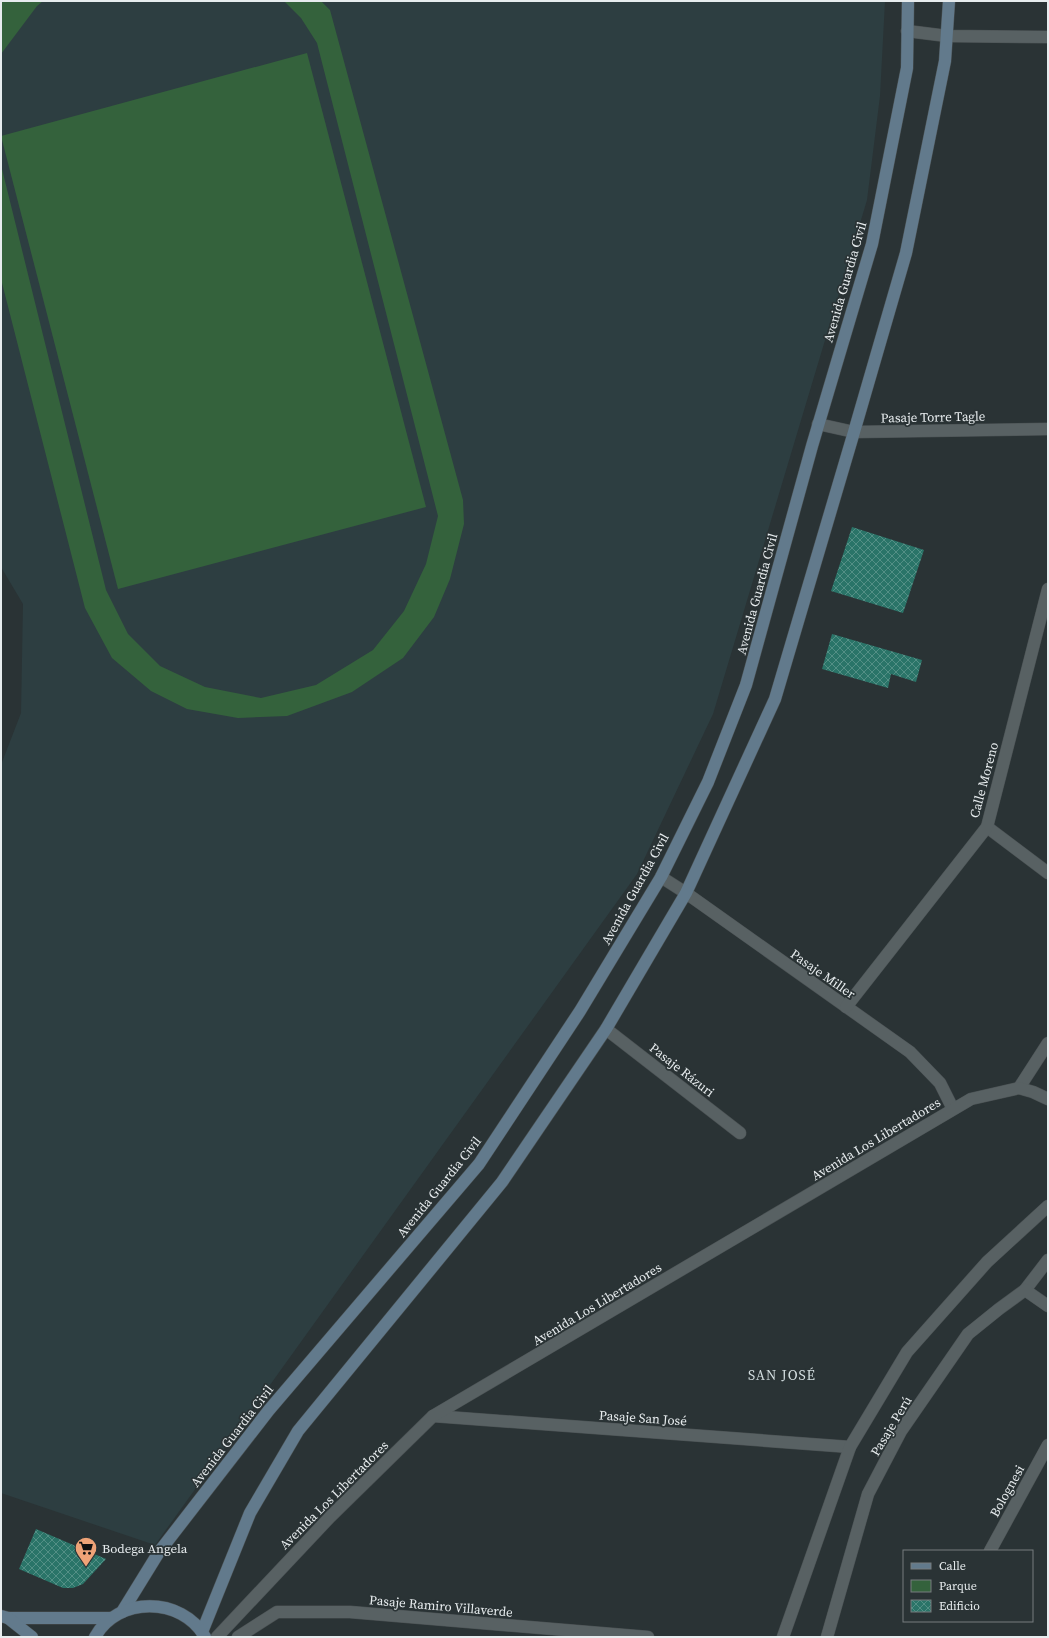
<svg xmlns="http://www.w3.org/2000/svg" width="1049" height="1638" font-family="'Source Serif 4',serif">
	<defs>
		<pattern id="building-cross-hatch" width="8" height="8" patternUnits="userSpaceOnUse"><rect width="8" height="8" fill="#2a7468"/><path d="M0 0l8 8M0 8l8-8" fill="none" stroke="#538f85"/></pattern>
	</defs>
	<rect width="100%" height="100%" fill="#2a3335"/>
	<!-- built -->
	<polygon fill="#2d3e41" points="1,1 885,1 880,96 867,200 713,714 637,874 155,1545 1,1493 1,765 21,713 23,604 1,567"/>
	<!-- green -->
	<g fill="#34623c">
		<polygon points="1,1 43,1 37,6 1,54"/>
		<polygon points="284,1 321,1 330,10 463,500 464,524 450,579 434,617 403,658 352,692 287,716 238,718 187,709 151,691 112,658 85,608 1,279 1,165 106,590 128,634 160,666 205,687 261,698 316,685 373,650 404,611 426,564 438,516 317,43 301,18"/>
		<polygon points="307,53 426,507 118,589 1,136"/>
	</g>
	<!-- building -->
	<g fill="url(#building-cross-hatch)">
		<polygon points="852,527 924,550 903,613 831,591"/>
		<polygon points="832,634 922,660 916,682 891,674 888,688 822,669"/>
		<polygon points="36,1529 106,1559 83,1584 73,1588 63,1588 19,1569"/>
	</g>
	<g fill="none" stroke-linecap="round" stroke-linejoin="round">
		<!-- lane casing -->
		<g stroke="#4a5153" stroke-width="13">
			<polyline id="lane" points="606,1029 740,1133"/>
		</g>
		<!-- street casing -->
		<g stroke="#4a5153" stroke-width="13">
			<g id="street">
				<polyline points="907,31 947,36 1048,37"/>
				<polyline points="818,424 854,432 1048,429"/>
				<polyline points="987,827 1048,873"/>
				<polyline points="661,877 686,893 910,1052 940,1083 953,1109"/>
				<polyline points="846,1007 987,827 1048,589"/>
				<polyline points="1019,1088 1048,1043"/>
				<polyline points="1025,1290 1048,1260"/>
				<polyline points="433,1416 850,1447"/>
				<polyline points="990,1551 1048,1445"/>
				<polyline points="217,1637 330,1517 433,1416 971,1099 1019,1088 1033,1092 1048,1099"/>
				<polyline points="238,1637 277,1612 350,1612 648,1637"/>
				<polyline points="783,1637 850,1447 907,1352 987,1262 1048,1206"/>
				<polyline points="827,1637 868,1494 901,1431 968,1334 999,1309 1025,1290 1048,1306"/>
			</g>
		</g>
		<!-- secondary casing -->
		<g stroke="#4a5153" stroke-width="13">
			<g id="secondary">
				<polyline points="122,1612 159,1552 269,1410 479,1164 580,1011 661,877 708,782 746,685 812,446 872,244 907,68 908,1"/>
				<polyline points="1,1616 8,1618 111,1618"/>
				<polyline points="8,1618 32,1637"/>
				<polyline points="202,1632 250,1513 298,1431 502,1182 606,1029 686,893 775,699 854,432 906,253 945,61 949,1"/>
				<path d="M95,1637c22,-41 87,-41 110,0"/>
			</g>
		</g>
		<!-- lane -->
		<use href="#lane" stroke="#586163" stroke-width="12"/>
		<!-- street -->
		<use href="#street" stroke="#586163" stroke-width="12"/>
		<!-- secondary -->
		<use href="#secondary" stroke="#627a8c" stroke-width="12"/>
	</g>
	<!-- icons -->
	<defs>
		<g id="supermarket-pin" transform="scale(1.15)"><path d="M0 17L-7.5 6A9.5 9.5 0 1 1 7.5 6Z" fill="#efa377" stroke="#2a3335"/><path d="M-6-5.5h2.5l.6 2H6L4.5 2H-2.5L-4.4-4H-6ZM-1.5 3.2a1.3 1.3 0 1 0 .1 0ZM3 3.2a1.3 1.3 0 1 0 .1 0Z" fill="#111"/></g>
	</defs>
	<g fill-rule="evenodd">
		<use href="#supermarket-pin" x="86" y="1548"/>
	</g>
	<g text-anchor="middle" dominant-baseline="central" stroke-width="3.5" stroke-linejoin="round" paint-order="stroke">
		<!-- street labels -->
		<g font-size="13" fill="#e7ecee" stroke="#2a3335">
			<text transform="translate(845 282) rotate(-74)">Avenida Guardia Civil</text>
			<text transform="translate(933 417) rotate(-1)">Pasaje Torre Tagle</text>
			<text transform="translate(757 594) rotate(-75)">Avenida Guardia Civil</text>
			<text transform="translate(984 780) rotate(-75)">Calle Moreno</text>
			<text transform="translate(635 889) rotate(-61)">Avenida Guardia Civil</text>
			<text transform="translate(823 974) rotate(35)">Pasaje Miller</text>
			<text transform="translate(682 1070) rotate(38)">Pasaje Rázuri</text>
			<text transform="translate(876 1139) rotate(-31)">Avenida Los Libertadores</text>
			<text transform="translate(439 1187) rotate(-51)">Avenida Guardia Civil</text>
			<text transform="translate(597 1304) rotate(-31)">Avenida Los Libertadores</text>
			<text transform="translate(643 1418) rotate(4)">Pasaje San José</text>
			<text transform="translate(891 1426) rotate(-59)">Pasaje Perú</text>
			<text transform="translate(232 1436) rotate(-52)">Avenida Guardia Civil</text>
			<text transform="translate(1007 1491) rotate(-61)">Bolognesi</text>
			<text transform="translate(334 1495) rotate(-45)">Avenida Los Libertadores</text>
			<text transform="translate(441 1606) rotate(5)">Pasaje Ramiro Villaverde</text>
		</g>
		<!-- poi labels -->
		<g font-size="13" fill="#e7ecee" stroke="#2a3335" text-anchor="start">
			<text x="102" y="1548">Bodega Angela</text>
		</g>
		<!-- neighbourhood labels -->
		<g font-size="14" letter-spacing="1" fill="#d3dee0" stroke="#2a3335">
			<text x="782" y="1375">SAN JOSÉ</text>
		</g>
	</g>
	<!-- border -->
	<rect width="1049" height="1638" fill="none" stroke="#e7ecee" stroke-width="4"/>
	<!-- legend -->
	<rect x="903" y="1550" width="130" height="72" fill="#2a3335" stroke="#767d7f"/>
	<rect x="911" y="1563" width="20" height="6" fill="#627a8c" stroke="#767d7f"/>
	<text x="939" y="1570" font-size="12" fill="#e7ecee">Calle</text>
	<rect x="911" y="1580" width="20" height="12" fill="#34623c" stroke="#767d7f"/>
	<text x="939" y="1590" font-size="12" fill="#e7ecee">Parque</text>
	<rect x="911" y="1600" width="20" height="12" fill="url(#building-cross-hatch)" stroke="#767d7f"/>
	<text x="939" y="1610" font-size="12" fill="#e7ecee">Edificio</text>
</svg>
